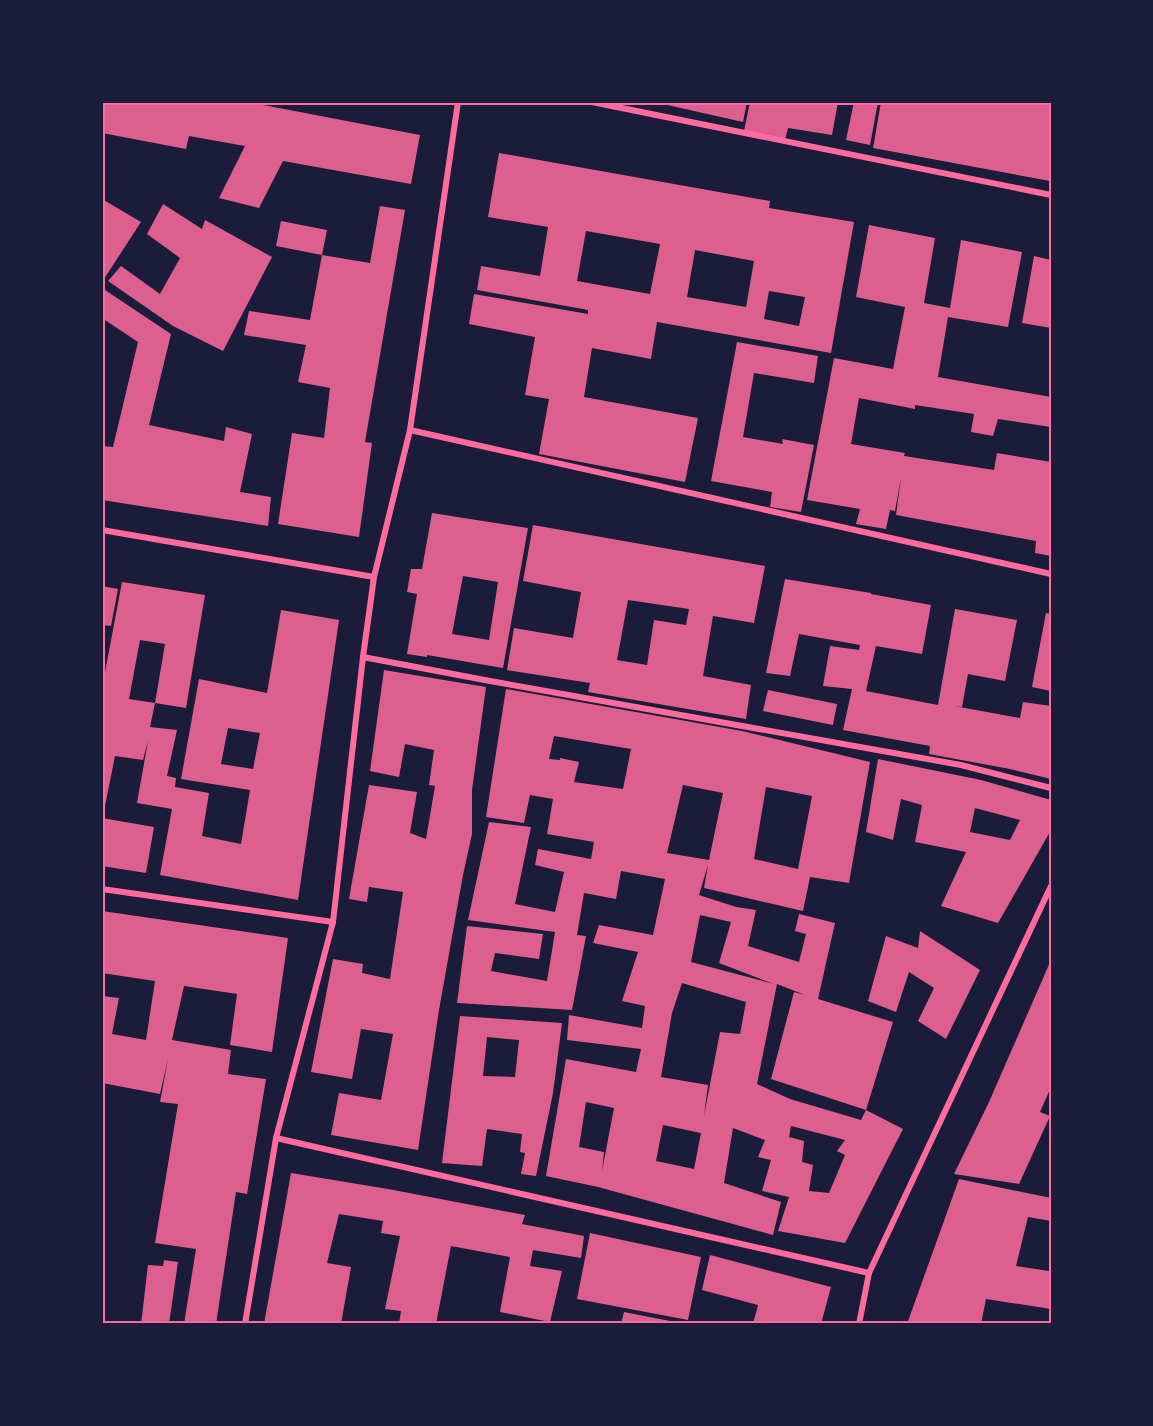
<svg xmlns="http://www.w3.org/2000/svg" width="1153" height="1426" font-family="Lora,serif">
	<rect width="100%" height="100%" fill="#1b1b3a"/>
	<!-- building -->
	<g fill="#dd5f8e" fill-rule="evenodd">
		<polygon points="102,102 248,102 420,135 411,184 283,161 259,208 219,198 245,146 189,136 186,149 102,133"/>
		<polygon points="654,102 747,102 743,122"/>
		<polygon points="750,102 838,102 832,135 788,128 785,140 744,131"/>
		<polygon points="854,102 878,102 870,145 846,140"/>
		<polygon points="881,102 1051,102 1051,172 1050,181 873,148"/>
		<path d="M499,153l271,48 -1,7 85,14 -23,131 -174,-31 -6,37 -59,-11 -8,49 114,21 -13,64 -146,-28 10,-55 -24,-4 10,-58 -66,-13 5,-30 114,20v-4l-111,-20 4,-24 59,10 8,-49 -60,-10zM586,231l74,13 -10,50 -73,-13zM695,250l59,11 -8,46 -59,-10zM769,291l36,6 -6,29 -35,-7z"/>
		<polygon points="102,199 141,222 104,279 102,278"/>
		<polygon points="163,204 202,229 205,220 272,257 223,351 173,326 108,281 121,266 160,294 180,258 147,234"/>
		<polygon points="380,206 405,210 365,442 372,443 359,537 278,524 292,433 324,438 330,388 298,382 306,345 244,335 249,311 310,320 322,255 370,263"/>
		<polygon points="281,221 327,230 322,255 276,246"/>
		<polygon points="869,225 935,238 924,303 950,308 961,240 1022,252 1008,327 948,317 938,377 1051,397 1051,427 998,419 993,436 971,432 974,414 915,405 915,409 859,398 851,444 905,453 904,456 994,470 997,453 1051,462 1051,556 1035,553 1036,541 896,515 901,478 895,511 890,510 886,529 856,524 860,509 807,500 834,358 893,369 905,307 856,297"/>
		<polygon points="1034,256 1051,260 1051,328 1022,323"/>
		<polygon points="102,288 171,334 149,425 224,441 226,427 252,434 240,492 271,497 268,526 102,500 102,446 113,447 138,342 102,318"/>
		<polygon points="737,342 818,356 814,383 754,373 743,437 783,444 782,439 814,445 801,512 770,507 772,492 711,481"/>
		<path d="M432,513l96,15 -25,140 -76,-13v2l-20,-3 10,-60 -10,-2 4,-23h11zM463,576l35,6 -9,58 -37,-6z"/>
		<path d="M533,525l232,41 -11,57 -41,-7 -10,60 48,9 -5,34 -158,-27 2,-9 -83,-13 7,-42 59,10 8,-46 -58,-11zM628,600l61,9 -3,16 -32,-5 -7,45 -30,-5z"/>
		<polygon points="785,579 871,593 871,594 931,605 922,654 876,646 866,691 938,705 955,609 1017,620 1005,681 968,674 962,707 954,706 1020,718 1023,702 1051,706 1051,779 1010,769 929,754 930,746 843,730 852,689 823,686 830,646 859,650 860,645 799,634 790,676 766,673"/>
		<path d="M122,582l83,13 -19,113 -31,-5 -5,24 27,3 -10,46 9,2 -1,9 34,6 -7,43 39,8 9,-54 -69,-11 18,-100 68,14 14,-83 58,10 -41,280 -138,-25 12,-66 -35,-6 11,-62 -5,19 -28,-4 -12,60h-1v-128zM140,640l25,4 -10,59 -26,-4zM228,728l32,5 -7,36 -32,-5z"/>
		<polygon points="102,586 118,589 111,626 102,625"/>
		<polygon points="1046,613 1051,614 1051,691 1032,687"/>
		<polygon points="384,670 486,687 472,790 472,834 463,875 439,1010 418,1150 331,1135 339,1093 381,1100 393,1034 361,1029 352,1079 311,1072 333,959 363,964 362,973 390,979 403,892 369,887 367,902 349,899 369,785 417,792 410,833 426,839 435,786 429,785 434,750 405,744 399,777 370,771"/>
		<path d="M506,689l236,42 128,31 -21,121 -39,-6 -7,34 -99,-23 4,-23 -9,30 37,12 20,3 -8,36 51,16 7,-28 -11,-3 4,-17 36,9 -17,76 75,23 -27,88 -95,-31 23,-87 11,3 -28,-11 -20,100 33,15 71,21 5,-10 37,19 -58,114 -67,-12 11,-34 -27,-6 9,-31 -13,-3 7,-17 -32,-12 -9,55 57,19 -8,33 -175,-48 -52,-11 20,-117 70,13 5,-23 -74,-9 2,-25 73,13 3,-22 -23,-5 16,-49 -45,-9 6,-18 54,10 12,-56 -44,-8 -5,28 -32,-6 -7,42 9,1 -14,74 -115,-7 10,-77 76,8 -4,25 -44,-6 -4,18 56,10 8,-49 -87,-12 21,-98 42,5 -16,77 40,8 9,-40 -29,-7 3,-16 53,10 3,-17 -47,-8 6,-35 -23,-4 -6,28 -38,-6zM554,736l77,13 -8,40 -49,-7 5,-20 -19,-4v2l-11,-1zM683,785l40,8 -14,67 -42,-7zM766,787l46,9 -14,73 -44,-10zM700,915l31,7 -12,41 55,21 -83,-22zM682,983l64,19 -6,32 -20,-2 -16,84 4,-31 -47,-8 11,-64zM586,1102l28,6 -12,63 2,-19 -25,-5zM663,1125l38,8 -7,36 -38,-8zM791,1126l54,14 -8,11 8,4 -16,38 -20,-2 4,-26 -11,-3 2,-21 -15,-4z"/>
		<polygon points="768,690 837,704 833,725 763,711"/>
		<path d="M878,759l103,21 70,20v30l-53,93 -57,-17 25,-54 -51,-10 7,-37 -21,-6 -8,41 -27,-8zM975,808l45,12 -10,20 -40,-8z"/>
		<polygon points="102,818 154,827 146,873 102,866"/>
		<polygon points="102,911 288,938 272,1052 230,1045 237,994 184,986 172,1040 231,1050 228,1074 266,1079 247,1194 236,1192 216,1324 184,1324 196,1249 155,1243 178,1104 160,1102 168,1059 160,1094 102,1083 102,996 119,998 112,1034 146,1040 155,981 102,973"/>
		<polygon points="920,931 980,970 946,1039 918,1021 934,988 909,972 896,1012 868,1001 886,936 918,948"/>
		<polygon points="1051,960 1051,1087 1040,1112 1050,1116 1019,1184 954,1174 989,1102"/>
		<path d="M460,1016l102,7 -9,70 -17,83 -15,-2 4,-21 -5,-1 2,-18 -35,-5 -5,37 -40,-3zM487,1037l32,3 -4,37 -32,-1z"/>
		<polygon points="291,1173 388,1189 525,1215 522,1224 584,1236 581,1258 533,1250 530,1266 562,1271 550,1322 500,1312 510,1257 451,1246 436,1324 399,1324 401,1311 385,1309 400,1236 381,1233 383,1221 339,1214 327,1263 351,1267 341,1324 264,1324"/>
		<polygon points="959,1179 1051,1198 1051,1221 1028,1217 1016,1266 1049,1271 1051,1265 1051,1309 986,1299 981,1324 907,1324"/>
		<polygon points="590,1233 701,1257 688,1320 577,1299"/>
		<polygon points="710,1255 831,1287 821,1324 753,1324 758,1305 702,1290"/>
		<polygon points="164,1260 178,1262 169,1324 141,1324 148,1265 163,1266"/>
		<polygon points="624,1312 670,1321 670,1324 621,1324"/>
	</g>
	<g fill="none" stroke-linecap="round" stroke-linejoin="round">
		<!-- minor -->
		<g stroke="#ff6b9d" stroke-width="6">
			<polyline points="592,102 1051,195"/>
			<polyline points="410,430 1051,574"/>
			<polyline points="102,530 374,577"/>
			<polyline points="363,657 490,681 961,765 1051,788"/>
			<polyline points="102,889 333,922"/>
			<polyline points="276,1138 869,1273"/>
			<polyline points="245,1324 276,1138 333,922 363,657 374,577 410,430 458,102"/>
			<polyline points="859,1324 869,1273 1051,886"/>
		</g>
	</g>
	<!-- border -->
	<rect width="1153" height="1426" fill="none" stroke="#1b1b3a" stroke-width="207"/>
	<rect x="104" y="104" width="946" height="1218" fill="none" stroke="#ff6b9d" stroke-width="2"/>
</svg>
